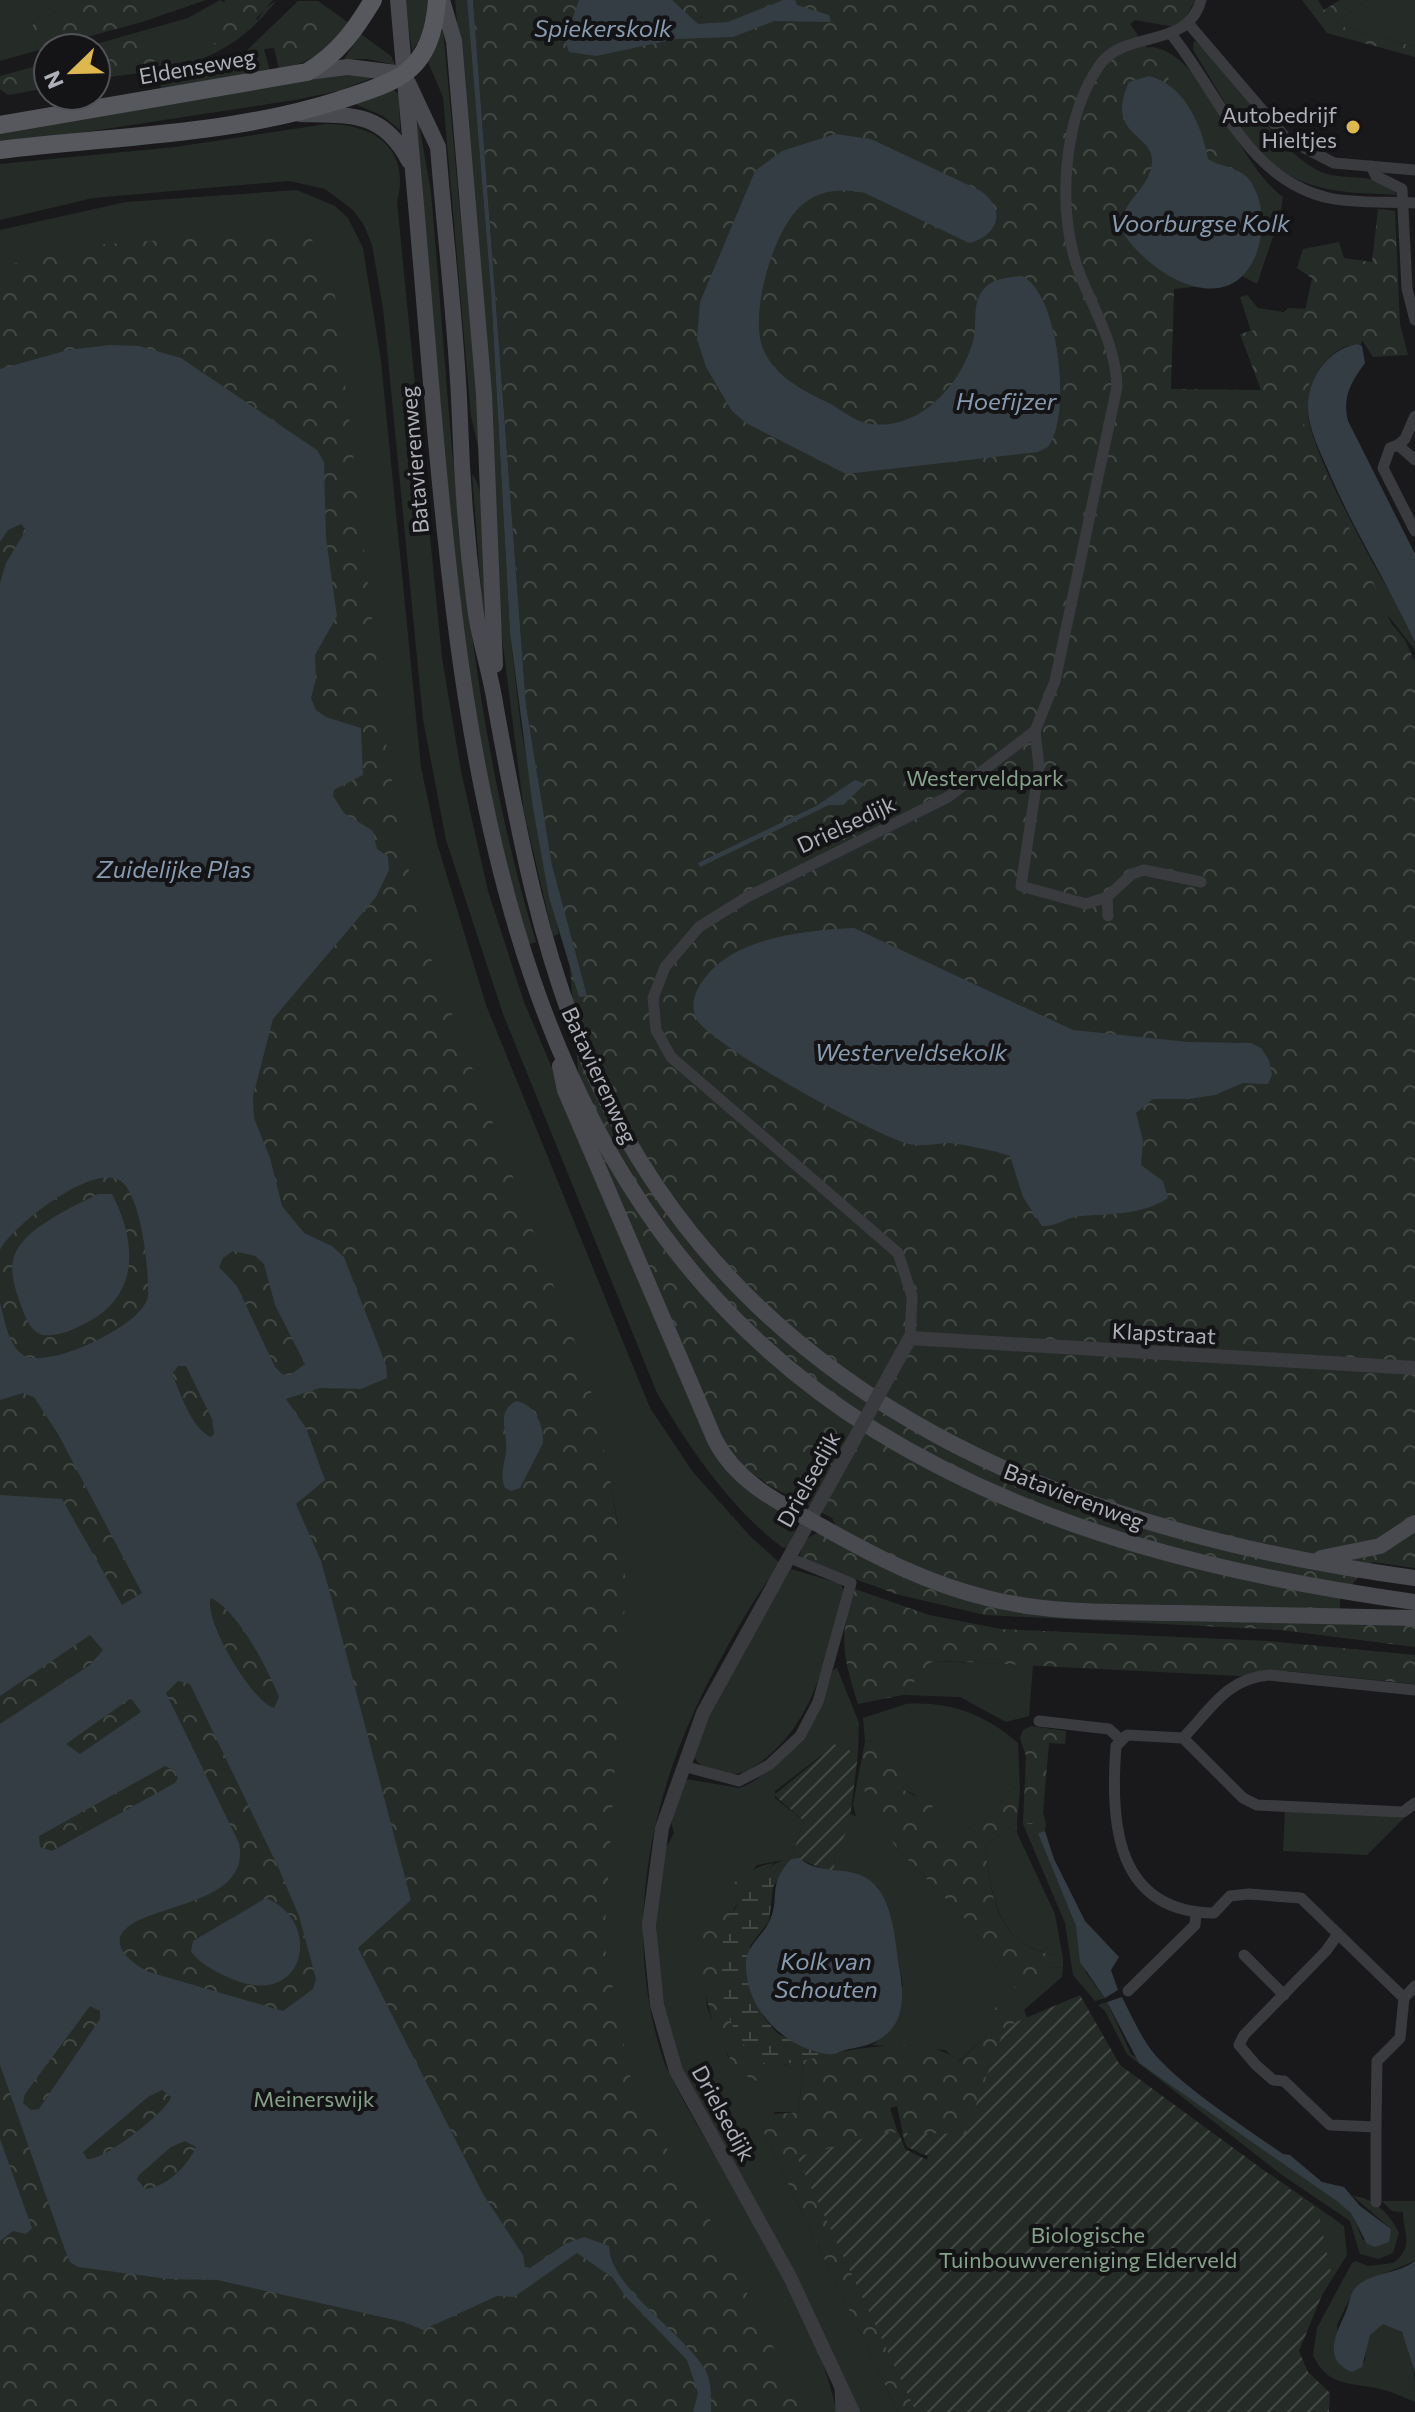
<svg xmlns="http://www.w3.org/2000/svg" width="1415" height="2412" font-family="Commissioner,sans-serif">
	<defs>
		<pattern id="forest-crowns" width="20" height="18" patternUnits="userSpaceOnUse" patternTransform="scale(2)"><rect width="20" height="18" fill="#252c27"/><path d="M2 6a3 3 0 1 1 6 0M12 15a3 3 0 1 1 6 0" fill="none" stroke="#424844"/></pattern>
		<pattern id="wetland-marsh" width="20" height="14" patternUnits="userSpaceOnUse" patternTransform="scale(2)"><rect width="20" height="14" fill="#252c27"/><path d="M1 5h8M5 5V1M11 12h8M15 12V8" fill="none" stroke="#424844"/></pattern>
		<pattern id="garden-furrows" width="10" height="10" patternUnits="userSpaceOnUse" patternTransform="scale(2)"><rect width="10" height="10" fill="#252c27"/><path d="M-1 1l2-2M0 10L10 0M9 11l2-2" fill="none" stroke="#424844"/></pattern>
	</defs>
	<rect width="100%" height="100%" fill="#19191b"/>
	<!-- grass -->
	<g fill="#252c27" fill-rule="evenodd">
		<polygon points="0,0 92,0 36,19 29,32 39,50 0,61"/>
		<polygon points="121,0 206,0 142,22 139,7"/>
		<path d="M220,0l38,20 6,-11 13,-9c-34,43 -68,62 -122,71l4,-8 -8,-32 -55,19 -14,-2 106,-30z"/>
		<polygon points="405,0 428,0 426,30 412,51"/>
		<polygon points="455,0 467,0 491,291 510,633 521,728 559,934 553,936 524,812 501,629 491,391"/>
		<polygon points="1367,0 1415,0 1415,47 1334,24"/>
		<path d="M298,1h20l31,22c-18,24 -40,42 -70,46l-5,-21 -10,1 6,22 -109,17 -1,-5 47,-10 30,-13z"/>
		<polygon points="443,29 480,426 479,451 471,416 443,97 428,62"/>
		<polygon points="361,34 391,56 395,65 368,59 344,59"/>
		<path d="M1194,41c9,3 16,13 22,20 32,35 59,86 101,109 25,14 62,-2 80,25 -30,-2 -62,-1 -91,-12 -55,-21 -83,-87 -113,-133z"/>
		<path d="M1153,47c54,10 83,115 130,150l-3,19 -23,68 -15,-8c20,-28 31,-85 -5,-106 -7,-4 -17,-5 -25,-8l-73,-114z"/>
		<polygon points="354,75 372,78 338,91 295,100 0,145 0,133 299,80"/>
		<polygon points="391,88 399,94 400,130 383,116 355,104"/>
		<path d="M415,117l3,1 13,74c22,251 31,507 105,750l-8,3c-78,-268 -89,-551 -113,-828z"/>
		<path d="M326,124c48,0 85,24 71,78l45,456 19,113 27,120 36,111 191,450 77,64 3,16 -6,14 -6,2c-52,-39 -93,-99 -126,-155l-154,-379 -57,-174 -23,-121 -40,-411 -11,-63 -8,-20 -11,-15 -28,-21 -36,-8 -196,17 -93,22v-56l175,-17z"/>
		<path d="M297,190l38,16 13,12 15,30 18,113 40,406 16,76 49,162 164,403 43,64 57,64 31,28c-23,27 -39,56 -56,87 -72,126 -108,273 -60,414 56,114 143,222 172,347h-126l-711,-2043v-139l126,-28zM584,1402c9,29 22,58 28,88 14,71 11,149 3,220z"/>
		<polygon points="1247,295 1258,308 1284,312 1288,308 1315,309 1258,353 1240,297"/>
		<path d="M1362,340l-1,5c-15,-3 -27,7 -37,18 -11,14 -17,33 -16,52 3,33 52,125 70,157 12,23 37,51 37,78l-47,-60 -73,-140 7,-96z"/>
		<path d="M472,474c18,20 13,113 15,143l-4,-2z"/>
		<path d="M791,1569l50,15 3,9c-18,61 -28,128 -82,168 -13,9 -23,16 -39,12 -12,-3 -25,-6 -30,-18l13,-39z"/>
		<polygon points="931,1661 1033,1665 1029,1716 1006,1722 960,1697 903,1695"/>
		<path d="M837,1668l22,55 -1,31 -31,-13 -5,14 -47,36v7l29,23 -13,38 -34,6 -49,59 -6,16 5,67 21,50 66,12 9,-9 -4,52h-24l-13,17 136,283h-39l-177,-338 -21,-71 -6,-97 11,-58 8,-15 -4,-15 16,-39 53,9c11,-3 18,-9 27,-16 39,-27 54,-58 67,-102z"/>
		<path d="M906,1704c43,-3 79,10 112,39l2,47 -8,-2 -20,25 -29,19 -11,16 -6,1 -8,-18v-9l-24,-28 -10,-4 -28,-51 -11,3 -2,-24z"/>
		<polygon points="858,1777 896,1847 971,1925 1000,1973 1017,1990 1048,1968 1063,1967 1062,1977 1024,2010 996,2007 987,2035 958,2062 945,2050 871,2045 876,2043 903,1985 888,1910 878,1887 834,1871 835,1855 851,1814 856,1816 853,1805"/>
		<polygon points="1285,1809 1406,1816 1367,1855 1283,1851"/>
		<path d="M1017,1822v11l38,81 8,45c-12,-6 -24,-7 -35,-13 -33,-17 -39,-66 -43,-99z"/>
		<polygon points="1023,1824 1046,1824 1045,1831 1039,1833 1076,1926 1086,1973 1105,1998 1095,2001 1073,1975 1065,1923"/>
		<path d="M1107,2002l24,52 207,148 13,10 12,28 28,-11 -38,-33c20,1 38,19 46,37l-6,20 -14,6 -19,-5 -10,-33 -68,-46 -155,-121 -22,-43 -7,-6z"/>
		<polygon points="1270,2174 1344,2226 1347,2255 1322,2295 1268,2196"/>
		<path d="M1382,2201h33v60l-47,19 -19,20 -12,25 3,40 12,7 13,-11c1,-17 2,-29 18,-37l13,3c19,16 19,52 19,75 -10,-4 -20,-9 -31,-12 -30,-9 -55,0 -71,-35l4,-27 35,-65 4,-2 12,5 25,-3c22,-16 10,-30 10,-51l-11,-1z"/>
	</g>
	<!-- forest -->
	<g fill="url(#forest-crowns)">
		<polygon points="92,0 121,0 139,7 142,22 39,50 29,32 36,19"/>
		<polygon points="225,0 273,0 237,40 223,47 214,44 215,31"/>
		<polygon points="473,0 1195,0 1185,19 1175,27 1135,20 1130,24 1246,187 1218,284 1174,289 1171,389 1261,390 1240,334 1304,316 1312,278 1297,268 1303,249 1339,242 1344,258 1372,262 1378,209 1395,211 1400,324 1408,355 1373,357 1362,340 1319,351 1300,415 1391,623 1405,640 1415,662 1415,1514 1384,1549 1415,1529 1415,1568 1372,1562 1340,1598 1340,1611 1058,1603 1019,1597 966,1585 894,1559 836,1526 832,1518 770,1486 733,1459 672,1330 581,1107 567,929 552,865 526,705"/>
		<polygon points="1302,0 1318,0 1324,10 1340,0 1367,0 1334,24 1415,47 1415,57 1327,33"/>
		<path d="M305,13l30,14c-13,17 -30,38 -53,33l-6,-23z"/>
		<polygon points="151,31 161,51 155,71 109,77 103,70 96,75 96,50"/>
		<polygon points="48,63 48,88 8,95 0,89 0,76"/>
		<polygon points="284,231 310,236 334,287 388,760 420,929 588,1377 612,1489 626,1583 604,1944 635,2100 698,2196 769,2337 801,2412 0,2412 0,267 95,245"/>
		<path d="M819,1533l160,67 436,20v27l-134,-17 -296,-15 -89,-21 -90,-33 -6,-6c3,-12 6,-19 19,-22z"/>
		<path d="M855,1589l74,26 72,14 267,12 147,14v29l-127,-13 -48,5 -298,-15 -11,1 -28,33 -45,9c-15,-48 -20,-66 -3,-115z"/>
		<polygon points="1031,1726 1066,1731 1065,1744 1049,1743 1043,1812 1046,1824 1023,1824 1026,1756 1020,1738 1023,1730"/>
		<path d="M876,1739l10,7 18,44 28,15 14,44 17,-17 29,-19 20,-25 8,2 -3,32 -32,25c4,33 9,80 41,98 11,7 25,8 37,14v8l-15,1 -30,23 -18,-18 -29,-48 -75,-78 -14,-20 -24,-50 7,-35z"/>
		<path d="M774,1863l-40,45 -12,46 62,111c40,-11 144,-36 175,-3l28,-27 9,-29 28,4 3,7 -18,102 -88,35 -16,-11 -8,-37 -7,2 10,32 41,272h-43l-136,-283 3,-14 34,-3 4,-51c-7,5 -15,15 -24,19 -58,21 -83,-104 -77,-141 6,-35 37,-71 72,-76z"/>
	</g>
	<!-- wetland -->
	<path fill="url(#wetland-marsh)" d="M791,1859l-18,28 -4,34 -19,25 -4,22 18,50 14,16 51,21 -57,12c-53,-22 -65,-115 -36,-160 5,-9 14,-16 20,-24 11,-13 17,-22 35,-24z"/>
	<!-- garden -->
	<g fill="url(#garden-furrows)">
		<path d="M827,1741l31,13 -9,72 -14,29 -1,16c-16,0 -29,-14 -43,-12l13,-38 -30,-26 48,-39 -5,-7z"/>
		<polygon points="1080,1995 1120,2065 1318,2210 1331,2273 1299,2351 1308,2372 1330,2393 1329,2412 916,2412 797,2157 887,2132 899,2133 905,2149 927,2160 928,2156 907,2147 902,2133 965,2134 1005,2027"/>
	</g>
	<!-- water -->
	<g fill="#353d44" fill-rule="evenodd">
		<polygon points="467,0 473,0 526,705 552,865 587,996 579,997 549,897 533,808 510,633 491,291"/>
		<polygon points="579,0 672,0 698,24 728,22 783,0 795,0 797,5 829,15 831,22 774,21 733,37 676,39 596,56 569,52 565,40"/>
		<path d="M1149,76c36,9 53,50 59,83 12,8 28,7 39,18 25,27 18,93 -18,108 -38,16 -91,-25 -108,-56 -1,-28 29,-40 31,-66 3,-30 -48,-26 -23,-81z"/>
		<path d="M835,134l36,5 110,52c26,19 17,45 -12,52l-104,-50c-20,-4 -40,-4 -58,8 -32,20 -60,115 -43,150 12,26 39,40 65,52 11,6 24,17 37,20 52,11 97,-39 108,-86 3,-15 -2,-34 9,-47 8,-11 26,-13 39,-14 37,17 50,139 26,171l-10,5 -192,22 -100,-51 -14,-12 -26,-44 -9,-28 3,-37 55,-131 27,-20z"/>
		<path d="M1357,344l5,2 3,17c-14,19 -23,34 -17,58l67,133v88c-26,-56 -59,-108 -84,-165 -8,-19 -18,-38 -22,-58 -6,-33 15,-69 48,-75z"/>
		<path d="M110,345l29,1 42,12 136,92 7,12 2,76 11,78 -22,39 1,24 -5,19 5,12 10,7 35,11 2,47 -29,15 -1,6 11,17 29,18 4,18 11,7 1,14 -13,27 -103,122 -20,77 1,22 16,40 12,48 22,27 28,13 12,11 42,108 1,13 -26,11 -41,-1 -34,11 20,29 19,52 -29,24 25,57 11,39 79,300 -53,48 125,246 40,61 2,12 5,1 35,-24 19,-7 25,9c0,40 73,86 96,123 7,12 6,30 6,43h-18l5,-19 -11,-33 -62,-64 -12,-18 -36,-25 -63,44 -17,-1 -74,34 -19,-8 -187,-42 -49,-1 -90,-12 -8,-5 -5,-12 -65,-185v-341l90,-59 13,-15 -13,-15 -90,61v-201l62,4 60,106 20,-12 -84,-159 -24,-37 -11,-4 -23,7v-97c5,17 8,44 25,53 24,13 122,-32 123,-61 1,-26 -6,-91 -24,-111 -24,-28 -112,42 -124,66v-667l6,-20 20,-33 -5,-6 -13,6 -8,12v-173l68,-19zM233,1251l22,5 9,8 11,41 30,59 -15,11 -8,-1 -7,-7 -38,-81 -18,-19 4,-9zM178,1366h8l26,53 2,15 -3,3c-20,-9 -30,-43 -39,-63zM211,1598c27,13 57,71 68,99l-5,11c-22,-6 -72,-90 -63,-110zM178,1681l12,3 89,185 20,47 17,63 -3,10 -30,22 -134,-39c-16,-8 -44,-28 -20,-46 32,-23 122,-24 110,-83l-73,-150zM131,1698l10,14 -61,42 -14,-10zM165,1766l9,4 4,8 -3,5 -123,68 -12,-4 -1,-11zM90,2006l10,5v8l-61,90 -8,1 -8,-7 2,-9zM162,2090l9,7c-4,15 -69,65 -84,62l-4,-7 65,-55zM185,2141l11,6c-8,19 -31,41 -51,42l-8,-10 2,-4 32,-28z"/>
		<polygon points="855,780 865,784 843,805 829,805 700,867 698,863 816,806"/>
		<path d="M854,928l219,102 115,12 63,1 10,5 8,12 3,15 -4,9 -25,-1 -28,12 -26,4h-36l-17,14 7,28 -2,24 22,16 5,17c-25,17 -60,16 -88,18 -13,1 -24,11 -38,10l-19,-29 -13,-41c-13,-5 -52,-13 -65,-13 -12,1 -24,4 -36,1 -31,-7 -203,-101 -213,-126 -7,-17 1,-31 12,-44 31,-37 100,-44 146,-46z"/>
		<path d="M98,1194h14c26,50 27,104 -28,130 -12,6 -27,13 -41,11 -12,-3 -17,-16 -21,-27 -6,-16 -14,-38 -7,-54 10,-26 59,-48 83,-60z"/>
		<path d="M516,1401c19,3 28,24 27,42l-23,45 -9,3 -6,-3c-7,-18 3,-29 1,-46 -1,-17 -8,-31 10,-41z"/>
		<polygon points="1045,1831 1054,1859 1085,1921 1119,1957 1111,1970 1118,1990 1105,1998 1080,1962 1076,1926 1038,1833"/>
		<path d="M799,1858c23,20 56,4 77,28 17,19 19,55 23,80 9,46 0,76 -50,83 -8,2 -16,7 -23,5 -41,-7 -79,-43 -80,-87 -1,-22 16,-29 24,-47 11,-24 -4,-33 21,-61z"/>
		<path d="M266,1898c58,24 39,112 -34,81 -16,-7 -30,-14 -41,-27l2,-11z"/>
		<path d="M1122,1997c9,18 18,38 30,54 26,33 95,78 131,103l7,1 32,27 22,5 16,19 31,23 -2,13 -14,5 -8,-3 -16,-31 -13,-11 -199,-139 -32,-61z"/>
		<polygon points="0,2139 32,2228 26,2234 13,2231 0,2241"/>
		<path d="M1415,2261v111l-13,-40 -19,-8 -13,11 -8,32 -10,5c-30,-12 -16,-38 -7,-58 5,-10 4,-20 12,-28 16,-14 41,-12 58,-25z"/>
	</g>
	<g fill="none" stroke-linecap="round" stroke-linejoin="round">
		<!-- minor -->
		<g stroke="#3a3b3f" stroke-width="11">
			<polyline points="1188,23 1287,139 1334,163 1415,170"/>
			<path d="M1171,34c48,59 76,146 158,164 28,6 58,3 86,5"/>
			<polyline points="1371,166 1376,176 1402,189 1407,289 1415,320"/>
			<polyline points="1415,416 1405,439 1398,445 1415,460"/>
			<polyline points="1398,445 1390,448 1383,468 1415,531"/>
			<polyline points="1035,731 1039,767 1021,886 1086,904 1107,897 1132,874 1144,870 1201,882"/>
			<polyline points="1107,897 1108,916"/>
			<path d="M910,1338l2,-42 -14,-43 -227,-196 -15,-27 -3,-32 12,-31 34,-40 48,-30 201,-100 87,-66 20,-50 62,-294c-1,-42 -23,-76 -38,-115 -22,-60 -17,-152 20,-206 26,-38 88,-15 102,-66"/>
			<polyline points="1039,1721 1109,1729 1120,1739"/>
			<path d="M1183,1738c29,-30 43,-59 86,-63l146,15"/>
			<polyline points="683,1766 739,1781 769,1765 800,1736 818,1702 851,1583 790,1558"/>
			<path d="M1415,1803l-12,9 -146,-7 -14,-7 -60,-60 -56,-3 -11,11c-6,76 -1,166 98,167l16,-17 19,-2 52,4 103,100 11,-12"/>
			<polyline points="1338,1934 1326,1951 1244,2035 1239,2045 1256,2065 1273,2080 1284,2081 1330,2125 1376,2127 1377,2061 1400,2038 1404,1998"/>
			<polyline points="1244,1955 1284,1995"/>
			<polyline points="1128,1991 1195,1925 1196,1913"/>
			<polyline points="1376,2127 1376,2202"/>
			<polyline points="840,2387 841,2412"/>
		</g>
		<!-- tertiary -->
		<g stroke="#3a3b3f" stroke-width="14">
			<polyline points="890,1374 910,1338 1415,1368"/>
			<polyline points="849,1449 703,1713 662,1828 649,1925 657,2005 676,2071 790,2277 853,2412"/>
		</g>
		<!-- secondary -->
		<g stroke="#494a4f" stroke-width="16">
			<path d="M398,0c12,136 24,271 35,407 33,382 85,802 443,1024 164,101 351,145 539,171"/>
			<polyline points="442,0 454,41 484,394 495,665"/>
			<polyline points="307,72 348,67 404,74"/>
			<path d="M408,83l30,64c7,91 19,183 22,274 2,61 7,124 15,186 4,32 15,64 20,96 23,128 47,259 102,378 153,328 482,452 818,497"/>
			<path d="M300,114c50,1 83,-3 109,47"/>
			<path d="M560,1066l5,24 150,350c22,43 65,63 106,86 53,30 105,57 166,72 63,16 127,14 192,15 79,2 157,3 236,5"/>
			<polyline points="1321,1558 1380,1546 1415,1523"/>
		</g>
		<!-- primary -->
		<g stroke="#57585e" stroke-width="18">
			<path d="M0,125l307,-53c31,-18 48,-42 66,-72"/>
			<path d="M0,150c113,-14 231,-15 340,-50 20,-7 44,-13 62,-25 26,-17 33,-47 35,-75"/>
		</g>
		<!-- tertiary-bridge -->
		<polyline stroke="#3a3b3f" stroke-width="14" points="849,1449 890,1374"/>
	</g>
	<!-- markers -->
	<circle fill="#ddb84f" stroke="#141416" stroke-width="3" cx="1353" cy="127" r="8"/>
	<g text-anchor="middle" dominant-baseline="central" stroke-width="8" stroke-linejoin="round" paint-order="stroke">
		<!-- street labels -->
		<g font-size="22" fill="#adb0b9" stroke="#141416">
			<text transform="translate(197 66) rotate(-10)">Eldenseweg</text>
			<text transform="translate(414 460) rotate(-95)">Batavierenweg</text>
			<text transform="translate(846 824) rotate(-25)">Drielsedijk</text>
			<text transform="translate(600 1075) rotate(65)">Batavierenweg</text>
			<text transform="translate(1164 1333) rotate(3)">Klapstraat</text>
			<text transform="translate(808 1479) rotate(-61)">Drielsedijk</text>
			<text transform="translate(1074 1496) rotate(21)">Batavierenweg</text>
			<text transform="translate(724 2113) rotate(61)">Drielsedijk</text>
		</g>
		<!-- poi labels -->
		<g font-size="22" fill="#adb0b9" stroke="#141416" text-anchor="end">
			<text x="1337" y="114">Autobedrijf<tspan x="1337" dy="25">Hieltjes</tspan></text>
		</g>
		<!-- park labels -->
		<g font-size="22" fill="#86a18a" stroke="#141416">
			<text x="985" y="777">Westerveldpark</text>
			<text x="314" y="2098">Meinerswijk</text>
			<text x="1088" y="2234">Biologische<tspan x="1088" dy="25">Tuinbouwvereniging Elderveld</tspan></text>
		</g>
		<!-- water labels -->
		<g font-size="24" font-style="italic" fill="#889aaf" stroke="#141416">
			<text x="603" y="27">Spiekerskolk</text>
			<text x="1200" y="222">Voorburgse Kolk</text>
			<text x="1006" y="400">Hoefijzer</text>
			<text x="174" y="868">Zuidelijke Plas</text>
			<text x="911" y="1051">Westerveldsekolk</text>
			<text x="826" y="1960">Kolk van<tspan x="826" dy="28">Schouten</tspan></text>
		</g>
	</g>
	<!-- north arrow -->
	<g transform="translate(72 72) rotate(247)"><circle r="38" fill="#141416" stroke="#515257" stroke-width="2"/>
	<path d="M0-6L14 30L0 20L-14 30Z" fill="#ddb84f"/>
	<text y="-12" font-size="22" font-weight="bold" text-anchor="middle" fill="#adb0b9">N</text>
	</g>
</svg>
